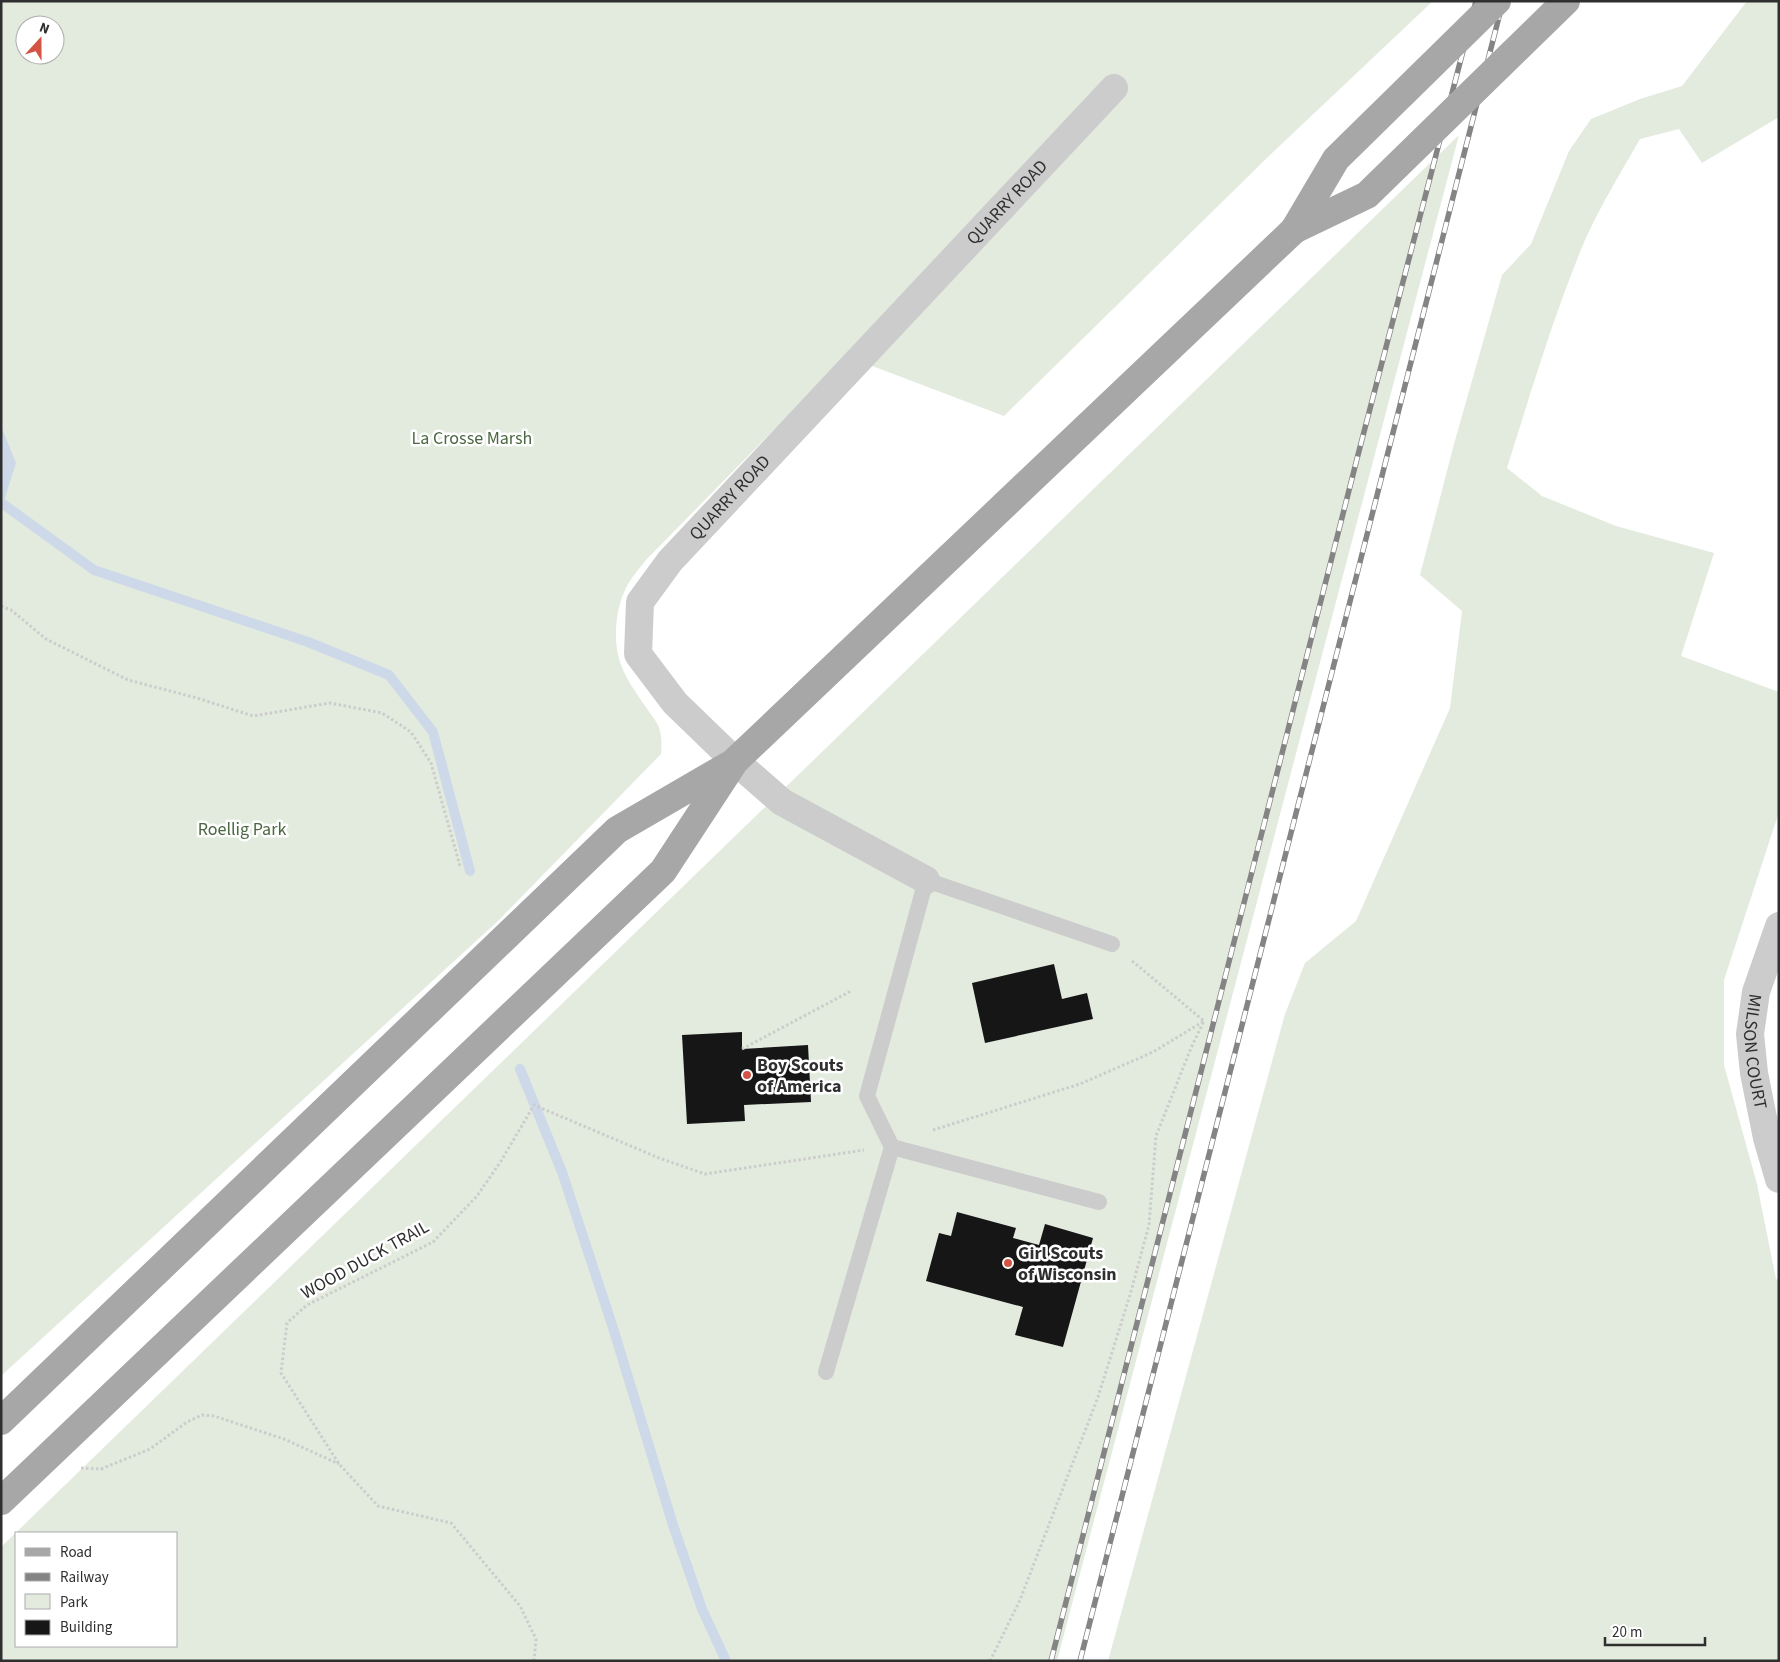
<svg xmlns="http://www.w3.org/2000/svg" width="1780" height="1662" font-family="'Source Sans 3',sans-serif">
	<rect width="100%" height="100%" fill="#fff"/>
	<!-- green -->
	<g fill="#e3ebdf" fill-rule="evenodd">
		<path d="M1,1h1432l-163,154 -266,261 -158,-60 -200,204c-7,9 -15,18 -20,28 -11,22 -14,56 -4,79 4,12 14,25 21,36 15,22 20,22 18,51l-163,167 -497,455zM25,25h30v30h-30z"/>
		<path d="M1747,1h32v116l-77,46 -23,-34 -39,10c-19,33 -39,66 -55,101 -31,74 -54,152 -78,228l35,28 74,30 98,27 -33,103 98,36v120l-55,168v85l33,119 19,95 3,1v381h-671l177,-647 20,-51 51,-42 94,-213 12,-97 -42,-36 34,-131 48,-169 29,-31 38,-93 22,-32 49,-20 42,-13z"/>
		<path d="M1459,135l-402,1526h-1056v-114zM16,1533h160v113h-160z"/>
	</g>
	<!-- water -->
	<polygon fill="#cdd9e9" points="1,426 16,463 3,504 1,506"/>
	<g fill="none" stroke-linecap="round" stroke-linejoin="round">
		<!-- stream -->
		<g stroke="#cdd9e9" stroke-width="10">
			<polyline points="3,504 94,570 308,642 389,675 433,732 470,871"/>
			<polyline points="520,1069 562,1172 614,1331 673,1525 702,1609 726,1661"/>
		</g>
	</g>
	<!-- building -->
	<g fill="#161616">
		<polygon points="1054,964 1062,999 1087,993 1093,1019 985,1043 972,983"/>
		<polygon points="742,1032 742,1049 808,1045 811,1102 744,1105 745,1121 687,1124 682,1035"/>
		<polygon points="957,1212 1016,1228 1013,1238 1039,1245 1045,1224 1093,1238 1063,1347 1015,1335 1023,1307 926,1281 939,1233 951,1236"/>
	</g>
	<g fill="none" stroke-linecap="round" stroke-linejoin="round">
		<!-- path -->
		<g stroke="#ccc" stroke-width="3" stroke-dasharray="2.5 2.5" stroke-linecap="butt">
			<polyline points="1,606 11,610 46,639 128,680 197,698 253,716 330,703 382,713 411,732 431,763 460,866"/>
			<polyline points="742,1049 851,991"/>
			<polyline points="933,1130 1080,1084 1153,1052 1204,1021"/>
			<polyline points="81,1468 101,1469 150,1449 187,1422 202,1415 214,1416 284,1439 339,1464"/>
			<polyline points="534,1661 536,1639 520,1606 451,1523 378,1506 339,1464 281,1373 287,1323 307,1305 433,1242 477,1196 501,1161 534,1105 659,1158 705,1174 864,1150"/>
			<polyline points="990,1661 1020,1600 1098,1397 1130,1295 1149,1225 1156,1136 1191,1048 1204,1021 1131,960"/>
		</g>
		<!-- lane -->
		<g stroke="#ccc" stroke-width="16">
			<polyline points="892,1147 1099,1202"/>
			<polyline points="826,1372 892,1147 867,1096 926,880 1112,944"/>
		</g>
		<!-- street -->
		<g stroke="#ccc" stroke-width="28">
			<path id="s1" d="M926,880l-144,-78 -47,-41 -60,-58 -37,-49 2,-52 30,-41 444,-473"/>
			<path id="s2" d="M1779,926l-23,66 -6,42 4,39 13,65 12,41"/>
		</g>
		<!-- primary -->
		<g stroke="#a7a7a7" stroke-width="28">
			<polyline points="1,1421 617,830 729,765"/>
			<polyline points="1,1501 663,871 735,761 1294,230"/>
		</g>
		<!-- rail casing -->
		<g stroke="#848484" stroke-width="5.5">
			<g id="rail">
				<polyline points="1051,1661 1359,451 1476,1"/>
				<polyline points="1080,1661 1503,1"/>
			</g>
		</g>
		<!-- rail -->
		<use href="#rail" stroke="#fff" stroke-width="4" stroke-dasharray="11" stroke-linecap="butt"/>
		<!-- primary-bridge -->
		<g stroke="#a7a7a7" stroke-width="28">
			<polyline points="1294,230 1367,195 1566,1"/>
			<polyline points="1294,230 1336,159 1497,1"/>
		</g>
	</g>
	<!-- markers -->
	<g fill="#d35445" stroke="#fff" stroke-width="2">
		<circle cx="747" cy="1075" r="5"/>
		<circle cx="1008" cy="1263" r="5"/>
	</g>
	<g text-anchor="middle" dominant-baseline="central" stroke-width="5" stroke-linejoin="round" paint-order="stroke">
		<!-- street labels -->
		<g font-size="18" fill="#2f2f2f" stroke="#fff">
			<text stroke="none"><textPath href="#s1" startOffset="966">QUARRY ROAD</textPath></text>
			<text stroke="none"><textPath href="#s1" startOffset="561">QUARRY ROAD</textPath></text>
			<text stroke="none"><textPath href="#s2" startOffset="130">MILSON COURT</textPath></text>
			<text transform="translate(365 1260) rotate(-29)">WOOD DUCK TRAIL</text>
		</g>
		<!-- park labels -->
		<g font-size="18" fill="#4c6741" stroke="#fff">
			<text x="472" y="438">La Crosse Marsh</text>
			<text x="242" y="829">Roellig Park</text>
		</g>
		<!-- poi labels -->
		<g font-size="18" font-weight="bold" fill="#2f2f2f" stroke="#fff" text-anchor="start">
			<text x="757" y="1065">Boy Scouts<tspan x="757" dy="21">of America</tspan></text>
			<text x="1018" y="1253">Girl Scouts<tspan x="1018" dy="21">of Wisconsin</tspan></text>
		</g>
	</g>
	<!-- border -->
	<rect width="1780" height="1662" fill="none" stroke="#2f2f2f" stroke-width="5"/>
	<!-- legend -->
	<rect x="15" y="1532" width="162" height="115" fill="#ffffff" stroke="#acacac"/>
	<rect x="25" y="1548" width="25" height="8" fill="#a7a7a7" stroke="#acacac"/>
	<text x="60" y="1557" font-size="15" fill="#2f2f2f">Road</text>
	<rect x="25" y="1573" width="25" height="8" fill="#848484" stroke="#acacac"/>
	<text x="60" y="1582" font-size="15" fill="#2f2f2f">Railway</text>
	<rect x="25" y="1594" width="25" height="15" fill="#e3ebdf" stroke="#acacac"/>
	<text x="60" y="1607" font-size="15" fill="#2f2f2f">Park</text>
	<rect x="25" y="1620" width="25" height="15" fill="#161616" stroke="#acacac"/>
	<text x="60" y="1632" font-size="15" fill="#2f2f2f">Building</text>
	<!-- north arrow -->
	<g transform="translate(40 40) rotate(21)"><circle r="24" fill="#ffffff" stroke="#acacac"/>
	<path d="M0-4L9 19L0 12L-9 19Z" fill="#d35445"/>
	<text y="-8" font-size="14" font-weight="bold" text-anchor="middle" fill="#2f2f2f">N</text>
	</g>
	<!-- scale -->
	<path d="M1605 1637v8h100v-8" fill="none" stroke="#2f2f2f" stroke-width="2.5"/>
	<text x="1612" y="1637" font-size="15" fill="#2f2f2f" stroke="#ffffff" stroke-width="4" paint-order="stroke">20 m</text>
</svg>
